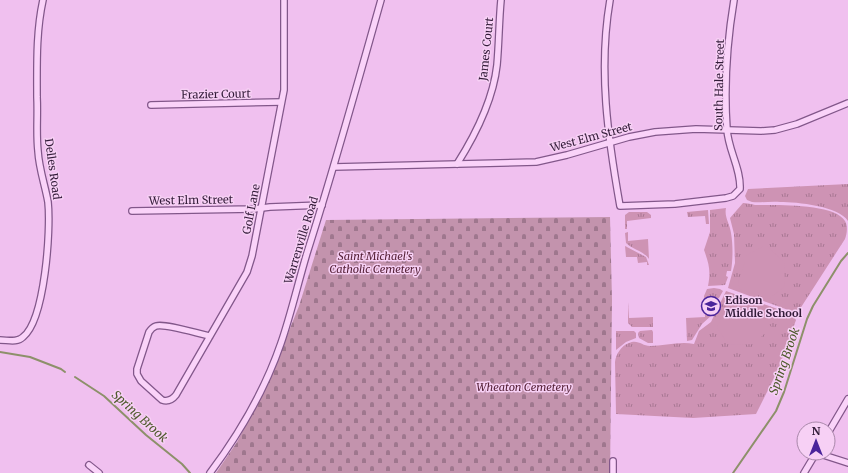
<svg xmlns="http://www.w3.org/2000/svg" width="848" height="473" font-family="Merriweather,serif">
	<defs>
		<pattern id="grass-tufts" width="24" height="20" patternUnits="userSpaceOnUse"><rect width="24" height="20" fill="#ce93b4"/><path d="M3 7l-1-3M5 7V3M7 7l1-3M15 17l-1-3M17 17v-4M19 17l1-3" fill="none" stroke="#a87793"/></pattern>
		<pattern id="cemetery-stones" width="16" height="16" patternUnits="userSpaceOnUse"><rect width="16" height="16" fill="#c393ad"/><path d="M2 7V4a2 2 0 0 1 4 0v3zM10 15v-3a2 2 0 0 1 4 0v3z" fill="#9f778e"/></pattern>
	</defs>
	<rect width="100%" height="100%" fill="#f0c0ef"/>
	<!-- grass -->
	<g fill="url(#grass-tufts)">
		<path d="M848,184v37c-9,-15 -51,-19 -68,-19 -9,-1 -19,1 -28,0l-5,-2 -2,-4 3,-7z"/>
		<path d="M743,203c4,0 8,1 12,2 19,0 80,-2 90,16 3,5 2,13 0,18l-47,73 -7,-1 -63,-23 7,-25 -1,-29 -4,-16z"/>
		<path d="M726,208c-2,9 4,16 5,25 2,12 2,26 0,38h-4l-1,5 2,1 -3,8 -17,1c3,-15 1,-22 -4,-36l6,-18v-22z"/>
		<polygon points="708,210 709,224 706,224 705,216 688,217 687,212"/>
		<polygon points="629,212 647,212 651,215 651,218 627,221 627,229 625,229 625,215"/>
		<path d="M628,232v9l20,-2 1,20c-5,-8 -16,-9 -23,-16l-1,-10z"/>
		<polygon points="625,246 646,257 649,265 647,265 647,262 638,263 637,257 626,257"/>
		<polygon points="714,288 720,289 723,291 719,298 717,298 716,301 718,302 712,315 702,324 692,340 687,341 686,318 705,317 704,296 707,289"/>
		<path d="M726,291l66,23 4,6 -18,50 -22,44 -63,4 -77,-4 -1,-52c1,-8 6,-16 14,-19 9,-4 13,3 21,3 14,0 30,-5 44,-2l5,-13 12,-9z"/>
		<polygon points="628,302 629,318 653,317 653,327 632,327 628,323"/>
		<polygon points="652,330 653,332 653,343 648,343 639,338 638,333 640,331"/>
		<polygon points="616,331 634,331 636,333 636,338 626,342 616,350"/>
	</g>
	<!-- cemetery -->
	<polygon fill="url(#cemetery-stones)" points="610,217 612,300 610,473 216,473 237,442 270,378 299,306 326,220"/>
	<!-- park -->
	<g fill="#ce93b4">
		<polygon points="766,245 784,262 785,286 769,299 740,289 738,283 747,255"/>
		<polygon points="733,298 761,308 771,327 754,344 729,345 717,328 728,301"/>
	</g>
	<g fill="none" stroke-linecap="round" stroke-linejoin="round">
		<!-- stream -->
		<g stroke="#8d906a" stroke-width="2">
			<polyline points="0,352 30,357 61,369 65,372"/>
			<polyline points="75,377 104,396 146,435 182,464 190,473"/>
			<polyline points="733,473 776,411 784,392 807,319 813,306 841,261 848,253"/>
		</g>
		<!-- street casing -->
		<g stroke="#82578a" stroke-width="8">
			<g id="street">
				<path d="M610,0c-12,70 -2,138 10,206l55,-2 51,-6 7,-2 7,-7c1,-21 -12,-39 -13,-60 -3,-43 0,-87 7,-129"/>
				<polyline points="151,105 281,102"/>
				<path d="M457,164c19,-30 36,-63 40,-99 2,-22 2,-44 4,-65"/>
				<polyline points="334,167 536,162 567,155 629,137 655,132 696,129 761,131 775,130 797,124 848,103"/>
				<polyline points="132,211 254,209 270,207 322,205"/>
				<path d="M210,336c-11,-2 -45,-13 -54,-10 -3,1 -5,3 -7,6l-12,37v5l4,7 21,19c6,2 10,0 14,-5l71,-123 5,-16 32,-166v-90"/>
				<path d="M0,340c8,0 17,3 23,-3 22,-17 28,-108 25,-135 -3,-17 -9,-33 -10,-51 -2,-18 0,-36 -1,-54 0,-33 -1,-65 6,-97"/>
				<polyline points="828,433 848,399"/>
				<polyline points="817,453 848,463"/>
				<polyline points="89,465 99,473"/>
				<path d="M210,473c29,-39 55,-83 71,-130 10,-29 17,-60 26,-90 27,-84 50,-168 74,-253"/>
				<polyline points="613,473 613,461"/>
				<polyline points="804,473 816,453"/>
			</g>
		</g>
		<!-- street -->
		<use href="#street" stroke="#fad3f9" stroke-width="5.5"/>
	</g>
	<!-- icons -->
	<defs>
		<g id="school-ring" transform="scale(1)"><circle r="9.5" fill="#f7d0f5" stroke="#4a249b" stroke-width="1.5"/><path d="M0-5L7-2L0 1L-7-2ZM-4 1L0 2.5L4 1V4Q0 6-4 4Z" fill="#4a249b"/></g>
	</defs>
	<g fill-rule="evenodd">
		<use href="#school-ring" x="711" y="306"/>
	</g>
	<g text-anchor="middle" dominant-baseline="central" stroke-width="3" stroke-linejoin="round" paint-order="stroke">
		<!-- street labels -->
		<g font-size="11" fill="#331c39" stroke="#f7d0f5">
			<text transform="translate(486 49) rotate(-84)">James Court</text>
			<text transform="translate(719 85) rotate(-89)">South Hale Street</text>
			<text transform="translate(216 94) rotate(-1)">Frazier Court</text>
			<text transform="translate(591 137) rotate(-15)">West Elm Street</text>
			<text transform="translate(53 169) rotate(82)">Delles Road</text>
			<text transform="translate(191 200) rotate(-1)">West Elm Street</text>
			<text transform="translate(251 209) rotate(-79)">Golf Lane</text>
			<text transform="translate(301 240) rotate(-73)">Warrenville Road</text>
		</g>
		<!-- park labels -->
		<g font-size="11" font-style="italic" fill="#562238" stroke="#f7d0f5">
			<text x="375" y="256">Saint Michael's<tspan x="375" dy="13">Catholic Cemetery</tspan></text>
			<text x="524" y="387">Wheaton Cemetery</text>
		</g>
		<!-- poi labels -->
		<g font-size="11" font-weight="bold" fill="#331c39" stroke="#f7d0f5" text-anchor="start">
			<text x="725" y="300">Edison<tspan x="725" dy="13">Middle School</tspan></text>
		</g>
		<!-- water labels -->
		<g font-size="12" font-style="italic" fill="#4d592b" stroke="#f7d0f5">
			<text transform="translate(784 361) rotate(-71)">Spring Brook</text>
			<text transform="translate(140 416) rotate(42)">Spring Brook</text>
		</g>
	</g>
	<!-- north arrow -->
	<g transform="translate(816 441)"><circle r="19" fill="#f7d0f5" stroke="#a988aa"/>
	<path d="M0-3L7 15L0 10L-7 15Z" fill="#4a249b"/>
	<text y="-6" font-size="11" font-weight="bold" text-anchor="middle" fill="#331c39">N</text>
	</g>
</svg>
